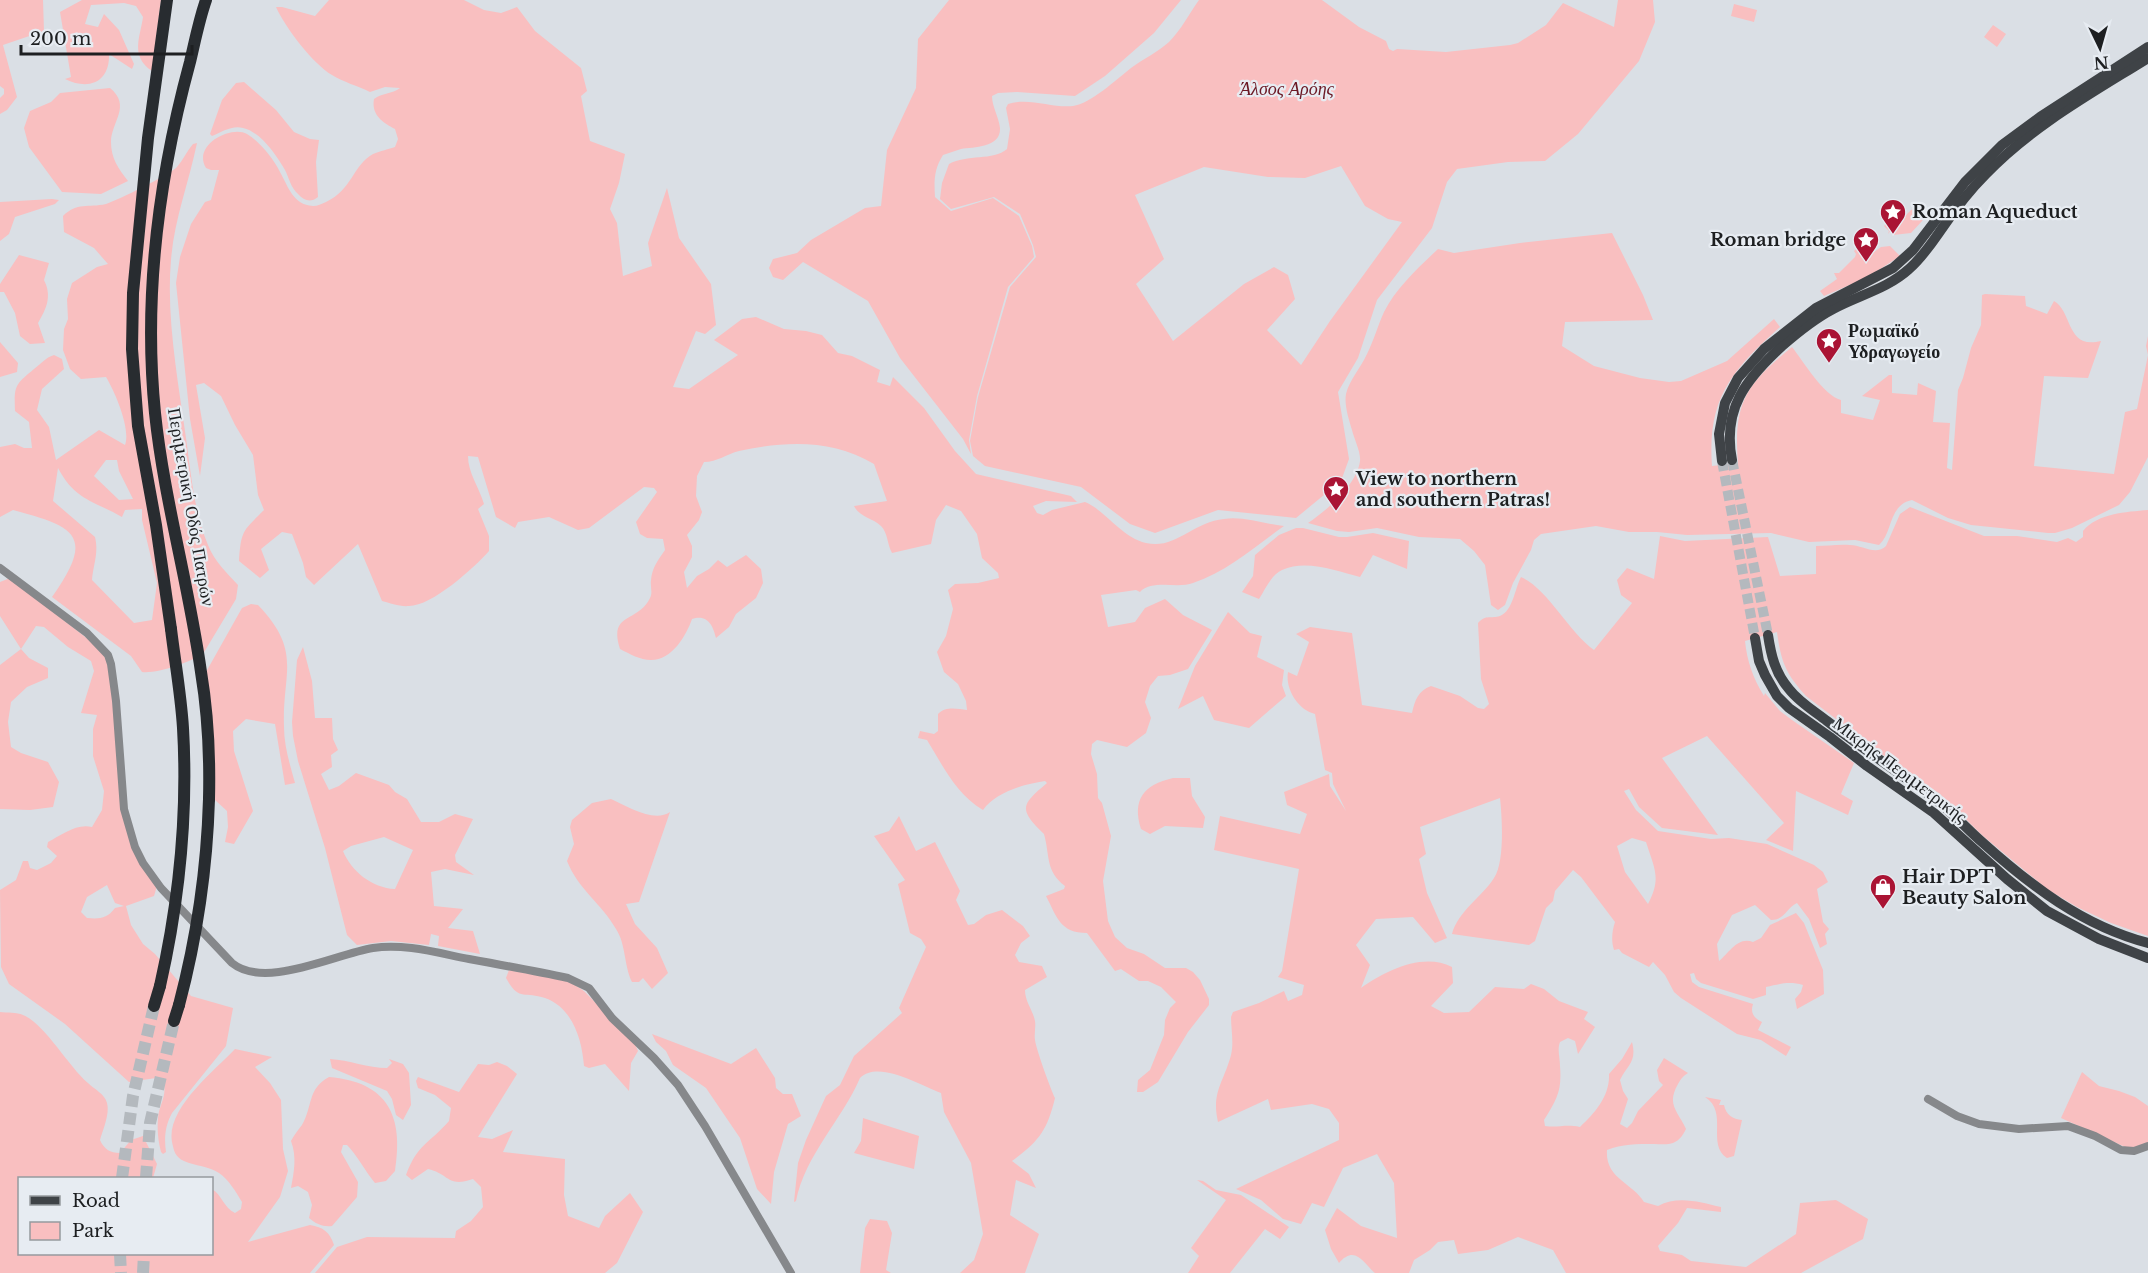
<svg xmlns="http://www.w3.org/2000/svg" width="2148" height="1273" font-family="'Libre Baskerville',serif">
	<rect width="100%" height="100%" fill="#dadfe5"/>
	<!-- green -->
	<g fill="#f9bfc0" fill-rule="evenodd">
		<polygon points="0,0 43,0 44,31 3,45 17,97 7,110 0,114 0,98 4,94 4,89 0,86"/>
		<path d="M82,0h79l-9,71c-22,-15 -12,-33 -9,-54l-7,-11 -12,-3 -33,2 -6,19 13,3 6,-13 15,16 15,34 -2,5 -23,-15c1,28 -20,37 -44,25l6,-2 -11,-65z"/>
		<path d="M329,0h135l20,10 17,3 16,-6 18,24 46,37 6,23 -6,5 9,45 35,13 -6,29 -9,26 7,14 6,53 29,-10 -4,-23 19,-55 12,50 32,46 5,41 -11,9 -9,-3 -23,56 16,2 49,-34 -24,-15 28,-21 14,-2 28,12 22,2 16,4 16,18 14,3 28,14 -3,12 13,4 3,-9 31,31 31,43 21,23 95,22 6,6 -31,-1 -13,5 4,7 6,2 9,-5 33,-8c20,8 36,35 61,41 29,7 47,-21 78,-24 19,-3 40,5 60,7 -30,21 -56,45 -91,57 -15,6 -41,-4 -53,9l-4,-2 -35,5 7,32 27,-5 10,-14 20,-9 18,16 29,15 -24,39 -18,6 -12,1 -8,10 -5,16 6,16 -5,15 -19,14 -30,-7 -5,4 -1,10 6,20 1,24 4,5 9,33 -8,45 5,40 7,16 12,11 17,6 21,14h21l7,4 7,8 9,19v6l-21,27 -30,50 -15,10h-6l1,-12 12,-10 14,-35 1,-15 5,-12 6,-6 -15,-15 -13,-6h-9l-18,-12 -6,2 -28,-38c-27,0 -30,-16 -41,-37l18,-7 1,-3c-20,-15 -15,-31 -21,-52 -26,-25 -23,-29 3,-51l-2,-2c-21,3 -49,11 -62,29 -27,-16 -40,-44 -56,-70l-9,-2 2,-7 14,3 4,-3v-17c8,-8 19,-5 29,-4l-1,-9 -8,-17 -14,-12 -7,-20 9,-16 7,-27 -5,-19 7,-6 23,-1 21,-5 -1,-5 -16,-15 -5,-24 -16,-23 -15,-6 -10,15 -5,24 -39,9c-5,-9 -4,-20 -11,-27 -8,-8 -22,-9 -27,-20l33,-5 -13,-37c-42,-25 -88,-23 -135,-13 -12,3 -22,11 -35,11l-7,14 -1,20 6,16 -3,8 -12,15 5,11v11l-8,15 3,16 10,-12 12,-7 9,-9 9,7 19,-12 15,14 2,14 -7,15 -20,16 -7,13 -13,11c-3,-12 -8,-24 -24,-19 -6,17 -20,41 -41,41 -11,0 -21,-6 -31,-11 -12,-37 18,-26 30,-51 3,-5 0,-12 1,-18 1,-12 7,-20 14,-30l-2,-11 -16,-1 -7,-4 -4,-12 21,-30 -3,-4 -10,-1 -55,41 -11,2 -29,-13 -31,5 -3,6 -19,-11 -18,-60 -10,-1c0,17 11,31 16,48l-6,5 11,27v15c-15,17 -57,55 -80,55 -9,1 -19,-3 -27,-5l-24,-57 -44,41 -8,-8 -3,-14 -11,-29 -10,-2 -21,17 8,21 -9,8 -21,-17c2,-31 4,-30 25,-51l-6,-15 -5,-40 -18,-30 -14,-29 -17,-13 -8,2 9,53 -5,38 -10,-57 -14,-136 4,-26 11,-33 14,-22 6,-2 8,-30h-8l-5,-2c-14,-23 25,-43 41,-34 13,8 26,24 33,38 8,14 13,33 33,34 5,0 8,-2 13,-4 26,-12 27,-37 47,-48 7,-3 16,-5 22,-7l3,-8 -3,-10c-12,-6 -24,-14 -21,-30 8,-6 18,-5 26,-11l-15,-1 -15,5c-12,-6 -27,-10 -38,-17 -19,-11 -47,-48 -56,-68h6l33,9z"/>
		<path d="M949,0h232l-27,33 -49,43 -30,20 -58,-4 -19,1 -6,3c0,11 7,21 8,32 1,20 -26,19 -39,21 -6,2 -12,4 -18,6 -9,14 -9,26 -8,42l16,14 42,-13 26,18 13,30 2,11 -26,30 -31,109 -8,44 2,14 -8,-15 -63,-81 -32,-57 -65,-39 -20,18 -10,-3 -4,-9 4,-9 24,-6 14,-13 54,-32 16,-2 6,-56 29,-62 2,-49z"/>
		<path d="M1199,0h123l37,27 27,14 3,8 4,2 4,-2 49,3 64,-7 8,-2 28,-18 17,-22 51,24 4,-27h35l2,22 -16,39 -61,73 -33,27 -37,1 -51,7 -10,13 -15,46 -55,72 -19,58 -20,34 11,67 -8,22 -45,37 -78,-8 -63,23 -25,-9 -49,-37 -96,-21 -12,-10 -3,-15 8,-44 32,-110 26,-30 -3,-12 -13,-31 -26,-17 -43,12 -11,-10 2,-16 7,-19c18,-10 44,-3 58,-15l3,-20 -4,-21 2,-4c21,-7 43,4 65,2 17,-2 44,-27 58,-38 12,-9 27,-16 38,-26 12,-12 20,-28 30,-42zM1341,166l24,40 23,13 14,3 -72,99 -29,44 -34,-35 28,-31 -7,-24 -14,-8 -30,17 -71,57 -37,-57 28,-25 -29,-64 69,-28 64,10 37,1z"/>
		<polygon points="1734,4 1757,10 1754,22 1731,16"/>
		<polygon points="1993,25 2006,34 1997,47 1984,37"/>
		<path d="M244,82l32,28 18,22 16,7 9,1 -3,22 2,35c-7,6 -14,4 -20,-3 -7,-6 -9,-16 -13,-24 -9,-15 -24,-38 -42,-42 -11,-3 -21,4 -31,8l-2,-2 12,-34 14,-17z"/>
		<path d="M110,88c22,18 1,34 1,54 0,16 7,26 17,39l-27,13 -39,-2 -33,-45 -5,-19 6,-17 21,-9 9,-9z"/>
		<path d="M197,143c-8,39 -23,77 -26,117 -5,57 7,120 15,178 5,35 8,74 22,107 6,16 19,28 30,40l-2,14 -33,55c-13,8 -46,20 -61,18l-11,-16 -79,-59c43,-61 25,-70 -39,-87l-13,7v-70l15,-3 9,4h8l-3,-26 -14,-11c-1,-26 0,-26 19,-42 8,-6 11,-11 20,-14l8,4 2,10 -22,20 -5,21 12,17 7,33 43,-30 26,15c6,-16 -10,-53 -19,-68l-25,2 -11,-10 -7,-19 1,-21 4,-10 -1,-20 5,-16 25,-16 11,-3 -14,-16 -30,-16 -1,-16c14,-14 25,-8 43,-12 12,-4 63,-29 71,-37 6,-7 10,-16 16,-23zM106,460h11l2,11 14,28 -14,1 -25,-24zM58,468c17,32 34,32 64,49l3,-7 17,-1v11l15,63 -5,37 -18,3 -42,-43c1,-15 7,-27 3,-43l-42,-36z"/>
		<polygon points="52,199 59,200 55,204 15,217 9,234 0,241 0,202"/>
		<polygon points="1919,207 1922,208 1923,220 1911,233 1893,235 1895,232 1892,229 1888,234 1889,231 1884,226 1892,218 1897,224 1911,210"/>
		<path d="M1612,233l31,62 10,25 -88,2 -3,24 32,20 46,12 29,4 12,-1 46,-20 47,-42 6,8c-48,43 -73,71 -68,139l26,-3c-5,-60 8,-79 54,-116 12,15 31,48 49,53v13l32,7 7,-20 -18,-4 27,-21h3v18l25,2 1,-12 18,8 -3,31 17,1 -3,45 5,2 6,-80 5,-12 8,-30 10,-23 1,-30 3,-1 40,2 1,10 21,8 7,-13c19,11 12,49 47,40l-13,37 -44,-2 -10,90 80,8 11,-62 12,-3 11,-54 -2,-9 2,-10v121l-18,35 -11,13 -47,23 -17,5h-7l-77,-8 -23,-7 -36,-18c-24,5 -19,33 -33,45l-24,-5 -46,2 -38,-9 -84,2 -30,-3h-28l-33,-6 -55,8 -7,6 -3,10 -18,33 -8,22 -7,5 -7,-5 -6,-40 -11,-14 -14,-12 -41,-2 -42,-9 -28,4 -12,-1 -29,-8c18,-12 49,-38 52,-62 1,-9 -6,-22 -8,-31 -3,-10 -8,-25 -6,-36 3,-13 15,-27 21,-40 7,-14 11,-29 17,-42 12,-24 35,-45 54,-63l16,4 66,-10z"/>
		<polygon points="1861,244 1874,252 1881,247 1890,246 1900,256 1868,277 1824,296 1820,291 1837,279 1834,273 1839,273 1855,257 1856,254 1854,251"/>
		<path d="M19,255l30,8 -5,17c8,16 3,28 -6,43l7,20 -15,1 -10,-8 -5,-23 -11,-21h-4v-8z"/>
		<polygon points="0,342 18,363 17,372 0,377"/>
		<path d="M1910,507l74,29h33l40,6 11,-4 8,4 7,-5v-6c15,-18 43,-19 65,-21v426l-37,-13 -34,-16 -30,-18 -64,-53 -43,-42 -57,-39 -77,-59c-21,-23 -25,-35 -29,-64l-32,9c2,20 8,37 19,55l1,-3 15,18 12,9 62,43 -13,31 12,7 -5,14 -52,-24 -3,60 -27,-11 18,-17 -77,-87 -45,22 56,77 -56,-7 -23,-21 -10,-18 -5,2 12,19 22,21 53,8 18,-1 38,6 47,21 9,7 5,10 -11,7 6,33 6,7 -4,5 2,10 -7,4 -11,-29 -12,-16c-11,5 -12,17 -26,17l-16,-15 -23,10 -15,29 2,17c10,-8 19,-25 34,-19l8,-4 9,-13 26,-12 8,10 19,47 1,24 -27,15 -2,-10 6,-7 2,-7c-14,-4 -23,-1 -37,2v8l-13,4 -52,-16 -5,-4 -2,-6 -4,1 2,8 7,5 54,17c-3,9 1,14 9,18l-4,8 33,17 -5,9 -25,-16 -24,-6 -56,-36 -7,-6 -9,-17 -12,-13 -4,5 -27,-14 -3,-4 -5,1c-3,-9 -2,-19 1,-28l-34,-45 -8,-7 -18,21 -2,10 -7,7 -11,33 -6,4 -77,-11c6,-23 30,-37 42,-56 11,-16 8,-62 6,-80l-80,29 6,27 -7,5 8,34 20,45 -12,5 -22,-26 -37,2 -20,26 14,20 -9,23c24,-17 62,-36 91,-21l1,16 -22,23 13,7 25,-1 26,-25 29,2 7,-5 13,5 15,12 29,11 -4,7 11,8 -17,27 -3,-13 -7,-3 -8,4c-3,8 0,15 0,24 2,25 -3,33 -16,54l1,6c13,2 20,-2 35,1 15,-14 30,-31 29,-53l13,-15 10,-17c5,20 -4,22 -12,38l3,11 5,8 -8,25 7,4 5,-5 6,-12 25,-26 -4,-4 -2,-11 7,-12 24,15c-5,3 -7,6 -10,11 -12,21 0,27 8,45 -3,6 -6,11 -13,14 -5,2 -13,1 -19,1 -17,0 -32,0 -47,6 -2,29 25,32 37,52l14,4c20,-11 42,-4 63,1v5l-34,-4 -9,15 -20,23 2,5 22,4 9,6 55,6 50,-33 4,-31 36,-3 32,19 -5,20 -62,34h-235l-13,-23 -35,-13 -30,13 -30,4 -4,-14 -16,2 -8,8 -16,10 -5,13h-34c-8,-6 -17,-24 -29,-16 -3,1 -5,4 -7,6l-8,-14 -6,-19 12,-22 24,18 36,12 -3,-55 -17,-29 -34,14 -19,39 -12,-4 -11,21 -18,-5 -22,-19 -25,-11 103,-49v-17l-10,-14 -17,-5 -41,6 -3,-11 -50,23c-7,-30 6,-40 13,-67 3,-12 0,-26 0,-38l2,-5 26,-9 25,-12 4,10 14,-6 2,-10 -26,-8 4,-6 17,-102 -85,-19 6,-34 80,18 7,-20 -20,-9 -3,-13 45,-18 1,12 16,25 -13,-27 -1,-11 -7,-3 -10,-56c-17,-4 -30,-25 -27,-42l9,4 12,-34 -13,-8 14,-7 42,6 10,72 50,8c3,-13 6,-22 19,-27l29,10 18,12 6,1 5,-5 -8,-25 -3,-56c8,-9 13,-4 22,-7 13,-5 15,-28 21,-39 26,11 48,55 73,73l38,-47 -11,-8 -4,-15 10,-12 27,11 6,-43 25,5 83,-4 12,39 36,-2v-28c11,0 22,-2 34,-1 12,0 26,11 36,1l14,-32zM1632,838l14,4c8,26 16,36 2,62l-23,-32 -8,-26z"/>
		<path d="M1296,528h7l36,9h8l26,-4 36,8 -2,28 -34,-14 -13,22c-23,-6 -54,-18 -78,-7 -11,5 -17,20 -23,29l-17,-7 11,-16 2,-21 24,-20z"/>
		<path d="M10,578l93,73 6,15 15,152 33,68 -3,10 -28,10 5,19 12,19 12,10 36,42 42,12 -7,38 -54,67c-7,13 -8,25 -6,39l-3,2 -2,-2c-3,-12 -4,-22 -3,-34 1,-13 10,-23 5,-37l-7,-3 -27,4 -64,-58 -56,-40 -8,-17 -1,-77 16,-10 7,-19h5l2,7 7,2 14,-7 6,-7 -10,-9 1,-5c13,-7 29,-19 44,-15l10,-17 2,-19 -11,-35v-27l4,-14 -16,-2 13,-42 -3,-10 -23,-14 -24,-20 -8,-1 -15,23 8,9 19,10v10l-21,9 -16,15 -3,20 3,25 10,6 27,9 11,20 -6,25 -23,3 -30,-1v-144l21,-16 -21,-33v-34zM107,885l8,18 9,3 -9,2c-8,11 -16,11 -28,10l-6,-6 6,-15z"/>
		<path d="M251,604l7,1c45,47 24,67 26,122 0,19 6,38 11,56l-10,2 -10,-61 -29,-5 -13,12 1,20 19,60 -19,33 -9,-2 3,-15 -1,-16 -12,-11 -2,-9 -7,-119 36,-64z"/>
		<polygon points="1228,612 1250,633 1262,636 1257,657 1284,670 1282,685 1286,696 1249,728 1214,720 1203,696 1178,709 1195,666"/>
		<path d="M303,647l9,34 3,37h17l1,21 5,11 -7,5 1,12 -11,7 8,16 10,-4 17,-13 33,12 6,7 12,7 14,23h18l16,-8 18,5 -18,36 1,7 18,13 -29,-6 -14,3 3,34 29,3 -15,19 25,3 7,23 -42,-8 1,-10 -8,-2 -2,11 -38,-4 -34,4 -10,-10 -22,-87 -27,-87 -5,-25 -1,-14 5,-62zM384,837l29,13 -18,39c-23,-1 -44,-18 -52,-38l8,-5z"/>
		<path d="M1173,778h17l2,18 13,21 -2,11 -38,-2 -15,8 -9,-5c-9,-29 2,-44 32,-51z"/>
		<path d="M611,799c18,8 43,24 59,13l-31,90 -13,2 9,20 22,24 11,25 -16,16 -9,-11 -4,4h-7c-8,-16 -6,-38 -16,-53 -14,-25 -38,-40 -49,-68l7,-17 -4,-17 2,-7 20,-17z"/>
		<path d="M899,816l17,35 19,-9 25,49 -4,9 12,25 6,-1 12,-9 16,-5 21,16 7,10 -9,7 -6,12 4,7 23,4 5,11 -22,13c0,12 8,20 10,31 1,6 -1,13 0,19 1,9 16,50 20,58 -8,33 -16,43 -43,63l17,13 7,14 -20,-8 -6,35 29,19 -14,39h-65l14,-13 9,-26 -12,-71 -27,-51 -3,-19c-22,-8 -62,-33 -81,-15 -18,42 -55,77 -64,123l-2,1 4,-39 8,-23 20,-44 14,-11 14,-29 48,-43 -3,-5 27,-61 -5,-8 -11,-6 -12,-49 7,-4 -31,-44 15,-5z"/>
		<path d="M509,970c24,5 57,5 76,22l49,50 4,9 -7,12 -2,28 -24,-27 -16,4 -5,-2c-2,-26 -11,-58 -39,-68 -21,-7 -26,4 -39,-20z"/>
		<path d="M0,1012c7,1 17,0 23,3 22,9 45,51 65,68 6,6 17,11 19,20 3,11 -4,26 -7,37 4,9 10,13 20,13l11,-13 12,-4 14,28 -4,14h-133v76h192v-65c10,6 12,19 23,24l6,-4 1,-7c-6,-10 -13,-22 -23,-29 -10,-7 -24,-7 -35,-12 -9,-4 -10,-10 -12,-19 -6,-33 41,-70 63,-93l37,8 -17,10 15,16 11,17 2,49 5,22 -8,26 -32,45 62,-17c13,2 20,7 24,20l-24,28h-310z"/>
		<polygon points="652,1034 731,1064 756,1048 775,1078 776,1088 783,1094 792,1094 801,1116 788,1124 774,1172 771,1204 757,1189 740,1138 706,1088 673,1065 666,1051 656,1042"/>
		<path d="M330,1059c19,1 38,9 57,9l5,-5 -3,-4 14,5 6,9 2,32 -8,15 -7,-5 -4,-16 -5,-8 -55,-23z"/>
		<path d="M497,1062l10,4 10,8 -39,63 14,2 21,-9 -10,22 62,7 -1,36 4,21 31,12 6,-12 25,-23 13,19 -26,51 -12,10h-290l22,-26 30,-10 88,1 1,-7 15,-10 12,-14 -2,-20 -8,-8c-26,9 -23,-5 -45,-10l-16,11 -6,-5c12,-32 23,-31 43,-54l2,-13 -16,-13 -17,-7 -2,-7 2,-4 41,15 19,-28 11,1z"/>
		<polygon points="2082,1072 2099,1086 2119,1091 2135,1097 2148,1106 2148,1146 2134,1151 2061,1118"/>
		<path d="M329,1077c59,5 75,39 66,94l-9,10 -11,2c-10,-12 -18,-28 -28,-38h-4l-2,7 17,30 -1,15 -25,29c-9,1 -16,-2 -23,-8l3,-13 -4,-13 -10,-6 -7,2c3,-16 6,-31 0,-47 3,-6 7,-11 11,-16 11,-19 5,-36 27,-48z"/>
		<path d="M1705,1097l16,3 -2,5h5c2,10 9,14 18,15l-8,36 -7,2c-21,-14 2,-46 -22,-61z"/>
		<polygon points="863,1118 919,1136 914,1169 854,1153 861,1141"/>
		<polygon points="1197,1180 1203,1181 1216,1190 1241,1195 1289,1227 1280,1239 1265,1229 1230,1273 1188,1273 1199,1256 1191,1248 1226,1200"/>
		<polygon points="870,1219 887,1221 892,1233 886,1270 891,1273 860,1273 865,1228"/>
	</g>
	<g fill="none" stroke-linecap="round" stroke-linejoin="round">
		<!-- major-tunnel -->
		<g stroke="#b4b9be" stroke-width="10" stroke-dasharray="10 5" stroke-linecap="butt">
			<polyline points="1732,460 1768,635"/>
			<polyline points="1722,461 1755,638"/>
		</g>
		<!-- highway-tunnel -->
		<g stroke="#b4b9be" stroke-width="12" stroke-dasharray="12 6" stroke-linecap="butt">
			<polyline points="122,1178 133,1096 154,1006"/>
			<polyline points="146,1178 150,1123 174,1021"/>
			<polyline points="120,1254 121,1273"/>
			<polyline points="143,1273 144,1254"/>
		</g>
		<!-- minor -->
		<g stroke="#86888b" stroke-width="8">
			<path d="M0,568l87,65 21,22 3,9 5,37 8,108 11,38 8,16 18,25 71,75c33,27 103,-9 141,-15 31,-5 65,5 96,11 33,6 66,12 99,19l21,10 23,30 42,40 24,27 27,41 86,147"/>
			<polyline points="1928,1099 1957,1116 1979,1124 2019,1129 2068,1126 2095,1136 2121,1150 2134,1151 2148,1146"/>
		</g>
		<!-- major -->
		<g stroke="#3f4347" stroke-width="10">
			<path d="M1732,460c-10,-51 14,-81 50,-114 16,-14 32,-27 51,-37 26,-14 54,-20 76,-40 14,-12 24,-28 34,-42 13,-19 27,-37 43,-53 46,-48 106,-81 162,-116"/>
			<polyline points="1722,461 1719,434 1725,403 1738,378 1764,349 1816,308 1893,268 1913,250 1965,182 2002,145 2040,117 2148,47"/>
			<path d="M1768,635c3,20 7,38 21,54 10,13 25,22 38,32 35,27 72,52 108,78 17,13 31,29 47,43 49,44 101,84 166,101"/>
			<polyline points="1755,638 1759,661 1765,675 1777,696 1789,708 1830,737 1867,766 1934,813 2007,879 2047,911 2099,939 2148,958"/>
		</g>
		<!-- highway -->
		<g stroke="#282c30" stroke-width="12">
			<polyline points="167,0 148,138 133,293 132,349 138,426 156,525 171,629"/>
			<path d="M206,0c-7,20 -11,41 -16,62 -31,114 -47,232 -35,351 9,87 34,172 46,259 7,42 9,85 8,127"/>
			<polyline points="154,1006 160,986"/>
			<polyline points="174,1021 179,1005"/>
		</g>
		<!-- highway-bridge -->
		<g stroke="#282c30" stroke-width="12">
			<path d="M160,986c19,-84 28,-171 23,-258 -2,-33 -8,-66 -12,-99"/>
			<path d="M179,1005c18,-68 28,-136 30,-206"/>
		</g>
	</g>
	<!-- icons -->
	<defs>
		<g id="sight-pin" transform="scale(1.35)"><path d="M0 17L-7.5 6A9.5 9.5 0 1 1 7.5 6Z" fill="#aa1434" stroke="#e7ecf2"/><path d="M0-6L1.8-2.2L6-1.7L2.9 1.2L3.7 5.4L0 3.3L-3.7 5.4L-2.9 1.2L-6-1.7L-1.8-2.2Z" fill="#fff"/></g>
		<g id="shop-pin" transform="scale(1.35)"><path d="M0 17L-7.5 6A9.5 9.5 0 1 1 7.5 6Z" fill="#aa1434" stroke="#e7ecf2"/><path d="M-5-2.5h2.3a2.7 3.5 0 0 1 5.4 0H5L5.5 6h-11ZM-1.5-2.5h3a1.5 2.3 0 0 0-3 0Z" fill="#fff"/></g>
	</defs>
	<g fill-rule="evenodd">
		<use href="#sight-pin" x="1893" y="212"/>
		<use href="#sight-pin" x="1866" y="240"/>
		<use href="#sight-pin" x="1829" y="341"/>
		<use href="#sight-pin" x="1336" y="489"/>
		<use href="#shop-pin" x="1883" y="887"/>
	</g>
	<g text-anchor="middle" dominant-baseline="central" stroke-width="4.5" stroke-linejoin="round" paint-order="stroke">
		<!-- park labels -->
		<g font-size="18" font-style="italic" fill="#6c1925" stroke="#e7ecf2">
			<text x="1287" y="89">Άλσος Αρόης</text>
		</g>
		<!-- poi labels -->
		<g font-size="18" font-weight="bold" fill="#1d1f21" stroke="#e7ecf2" text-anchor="start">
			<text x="1912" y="212">Roman Aqueduct</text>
			<text x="1846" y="240" text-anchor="end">Roman bridge</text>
			<text x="1848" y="331">Ρωμαϊκό<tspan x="1848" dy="21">Υδραγωγείο</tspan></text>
			<text x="1356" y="479">View to northern<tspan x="1356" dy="21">and southern Patras!</tspan></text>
			<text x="1902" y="877">Hair DPT<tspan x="1902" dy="21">Beauty Salon</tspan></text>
		</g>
		<!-- street labels -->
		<g font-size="18" fill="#1d1f21" stroke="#e7ecf2">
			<text transform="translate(191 507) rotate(80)">Περιμετρική Οδός Πατρών</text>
			<text transform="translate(1900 770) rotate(37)">Μικρής Περιμετρικής</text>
		</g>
	</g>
	<!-- legend -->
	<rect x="18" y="1177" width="195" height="78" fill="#e7ecf2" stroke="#969a9e" stroke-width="1.5"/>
	<rect x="30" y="1196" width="30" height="9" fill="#3f4347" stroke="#969a9e" stroke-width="1.5"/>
	<text x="72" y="1207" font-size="18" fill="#1d1f21">Road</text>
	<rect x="30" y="1222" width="30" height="18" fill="#f9bfc0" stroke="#969a9e" stroke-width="1.5"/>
	<text x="72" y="1237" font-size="18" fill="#1d1f21">Park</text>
	<!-- north arrow -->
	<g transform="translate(2100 48) rotate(175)" stroke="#e7ecf2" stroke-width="4.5" paint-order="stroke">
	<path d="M0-4.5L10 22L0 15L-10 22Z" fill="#1d1f21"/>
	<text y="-9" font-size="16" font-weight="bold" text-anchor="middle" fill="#1d1f21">N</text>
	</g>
	<!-- scale -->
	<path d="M21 45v9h171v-9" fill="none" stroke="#1d1f21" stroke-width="3"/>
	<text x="30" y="45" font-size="18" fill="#1d1f21" stroke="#e7ecf2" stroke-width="4.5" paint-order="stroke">200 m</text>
</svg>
